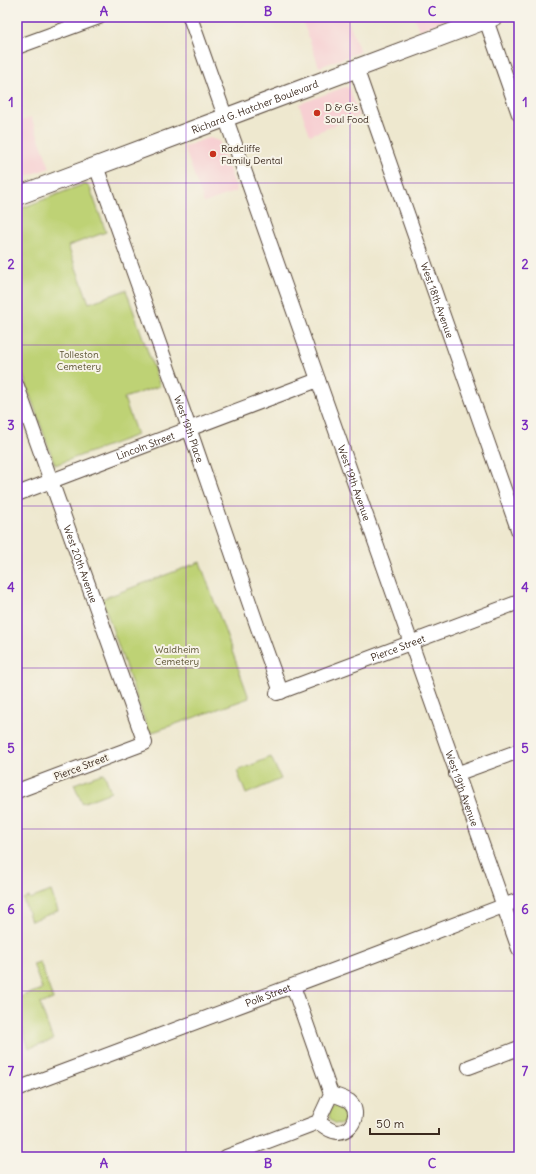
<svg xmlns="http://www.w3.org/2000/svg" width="536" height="1174" font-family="Delius,sans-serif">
	<rect width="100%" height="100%" fill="#f7f3e8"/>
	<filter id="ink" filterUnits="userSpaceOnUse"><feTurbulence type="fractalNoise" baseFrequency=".025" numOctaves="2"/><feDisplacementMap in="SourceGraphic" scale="8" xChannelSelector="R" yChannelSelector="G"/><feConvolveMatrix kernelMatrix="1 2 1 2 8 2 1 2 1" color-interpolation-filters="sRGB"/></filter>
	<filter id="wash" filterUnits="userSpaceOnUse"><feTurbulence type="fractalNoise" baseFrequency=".012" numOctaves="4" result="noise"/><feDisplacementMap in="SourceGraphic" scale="16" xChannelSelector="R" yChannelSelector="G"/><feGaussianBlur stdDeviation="0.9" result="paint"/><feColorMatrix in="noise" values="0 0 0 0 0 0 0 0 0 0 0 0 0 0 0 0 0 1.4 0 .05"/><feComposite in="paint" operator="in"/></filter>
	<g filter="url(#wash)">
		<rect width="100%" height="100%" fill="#eee8cf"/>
		<!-- built -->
		<g fill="#f7cfd2">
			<polygon points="307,17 347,17 360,52 319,67 302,19"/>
			<polygon points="414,17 452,17 419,30"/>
			<polygon points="345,87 349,88 359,116 310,135 299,104"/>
			<polygon points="31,117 50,168 17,179 17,123"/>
			<polygon points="207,138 210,138 219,141 237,191 204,203 184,147"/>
		</g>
		<!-- green -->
		<g fill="#bed275" stroke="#7c7e4a">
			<polygon points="84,184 87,185 90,188 106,232 68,246 89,303 126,290 160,386 124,398 137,435 55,465 17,359 17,210"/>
			<polygon points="200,562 249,698 153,732 149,733 102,599"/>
			<polygon points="271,757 281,779 246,794 237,771"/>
			<polygon points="104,773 111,792 82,803 74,784"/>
			<polygon points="51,891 58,911 31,921 23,899 29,897 30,899"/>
			<polygon points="40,962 53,999 40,1004 53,1040 29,1048 17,1013 17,998 42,989 33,964"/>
			<circle cx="339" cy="1114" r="10"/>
		</g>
	</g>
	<g filter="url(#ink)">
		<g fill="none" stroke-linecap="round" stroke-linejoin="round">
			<!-- minor casing -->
			<g stroke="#564639" stroke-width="16">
				<g id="minor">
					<path id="s1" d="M190,17l329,932"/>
					<polyline points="485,17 519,114"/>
					<polyline points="17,47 99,17"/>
					<path id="s2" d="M356,68l163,464"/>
					<path id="s3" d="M96,166l93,262 69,200 23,64"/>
					<path id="s4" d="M17,386l128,357 -128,48"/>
					<path id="s5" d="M17,494l301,-114"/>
					<path id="s6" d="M277,693l242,-91"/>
					<polyline points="456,774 519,751"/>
					<polyline points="469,1067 519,1048"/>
					<path id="s7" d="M17,1089l339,-127 163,-62"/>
					<path d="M318,1122c6,4 13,10 20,10 16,-1 23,-21 11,-31 -5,-3 -12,-5 -18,-7"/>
					<polyline points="226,1157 318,1122 331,1094 293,986"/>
				</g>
			</g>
			<!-- major casing -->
			<g stroke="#564639" stroke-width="20">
				<g id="major">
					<path id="s8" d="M17,196l476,-179"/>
				</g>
			</g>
			<!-- minor -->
			<use href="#minor" stroke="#fff" stroke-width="14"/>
			<!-- major -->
			<use href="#major" stroke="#fff" stroke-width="18"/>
		</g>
	</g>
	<!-- grid -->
	<path fill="none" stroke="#7b2cbf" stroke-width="1" stroke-opacity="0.55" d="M186,17v1140M350,17v1140M17,183h502M17,345h502M17,506h502M17,668h502M17,829h502M17,991h502"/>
	<!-- markers -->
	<g fill="#c8321e" stroke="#f7f3e8" stroke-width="1.5">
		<circle cx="317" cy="113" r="4"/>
		<circle cx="213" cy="154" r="4"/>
	</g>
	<g text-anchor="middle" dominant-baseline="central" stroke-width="4" stroke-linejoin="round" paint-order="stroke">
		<!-- street labels -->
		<g font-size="10" fill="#3b2a1e" stroke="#f7f3e8">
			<text stroke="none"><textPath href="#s8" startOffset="254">Richard G. Hatcher Boulevard</textPath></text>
			<text stroke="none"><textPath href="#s2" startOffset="246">West 18th Avenue</textPath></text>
			<text stroke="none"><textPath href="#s3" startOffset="279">West 19th Place</textPath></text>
			<text stroke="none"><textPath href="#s5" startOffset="137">Lincoln Street</textPath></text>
			<text stroke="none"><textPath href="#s1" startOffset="494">West 19th Avenue</textPath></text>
			<text stroke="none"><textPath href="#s4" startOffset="189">West 20th Avenue</textPath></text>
			<text stroke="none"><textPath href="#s6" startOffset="129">Pierce Street</textPath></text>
			<text transform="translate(81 767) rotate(-21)">Pierce Street</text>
			<text stroke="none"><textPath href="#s1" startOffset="818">West 19th Avenue</textPath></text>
			<text stroke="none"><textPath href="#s7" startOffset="268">Polk Street</textPath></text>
		</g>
		<!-- poi labels -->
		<g font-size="10" fill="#3b2a1e" stroke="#f7f3e8" text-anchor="start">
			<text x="325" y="107">D &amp; G's<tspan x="325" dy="12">Soul Food</tspan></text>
			<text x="221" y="148">Radcliffe<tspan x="221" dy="12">Family Dental</tspan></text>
		</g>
		<!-- park labels -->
		<g font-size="10" fill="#5c5434" stroke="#f7f3e8">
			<text x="79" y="354">Tolleston<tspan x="79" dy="12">Cemetery</tspan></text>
			<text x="177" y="649">Waldheim<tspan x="177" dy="12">Cemetery</tspan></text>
		</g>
	</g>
	<!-- margin -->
	<rect width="536" height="1174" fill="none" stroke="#f7f3e8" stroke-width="44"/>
	<!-- scale -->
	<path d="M370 1128v6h69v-6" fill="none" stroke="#3b2a1e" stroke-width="2"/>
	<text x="376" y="1128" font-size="12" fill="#3b2a1e" stroke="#f7f3e8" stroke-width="3" paint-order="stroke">50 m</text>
	<rect x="22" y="22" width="492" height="1130" fill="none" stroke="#7b2cbf" stroke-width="1.5"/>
	<g font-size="13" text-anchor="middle" font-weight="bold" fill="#7b2cbf">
		<text x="104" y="16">A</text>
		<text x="268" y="16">B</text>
		<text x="432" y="16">C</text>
		<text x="11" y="107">1</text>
		<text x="525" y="107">1</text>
		<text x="11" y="269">2</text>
		<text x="525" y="269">2</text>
		<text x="11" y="430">3</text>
		<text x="525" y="430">3</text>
		<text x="11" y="592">4</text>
		<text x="525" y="592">4</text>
		<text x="11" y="753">5</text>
		<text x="525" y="753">5</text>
		<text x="11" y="914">6</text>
		<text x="525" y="914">6</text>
		<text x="11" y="1076">7</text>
		<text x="525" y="1076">7</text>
		<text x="104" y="1168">A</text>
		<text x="268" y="1168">B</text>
		<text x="432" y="1168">C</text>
	</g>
</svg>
